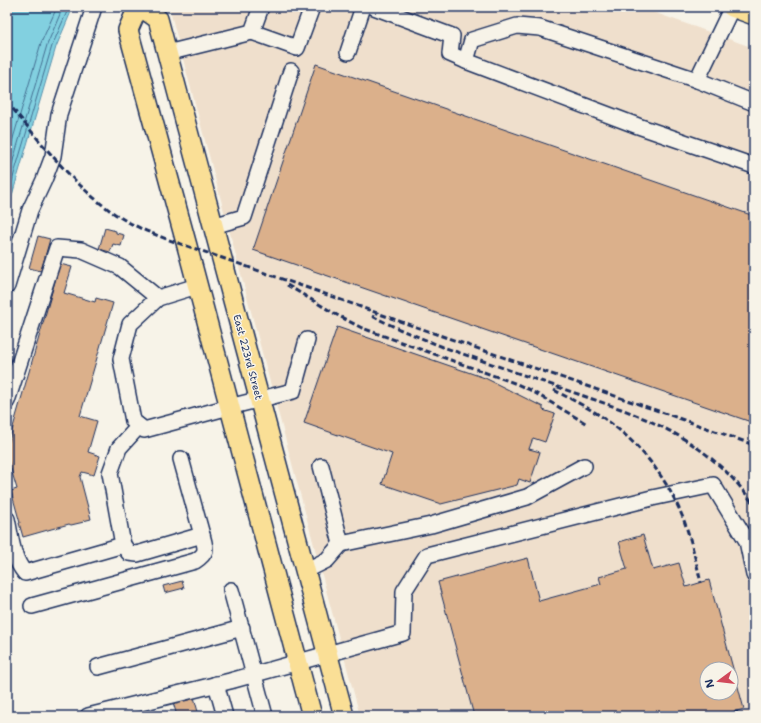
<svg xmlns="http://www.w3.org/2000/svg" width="761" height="723" font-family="'Shantell Sans',sans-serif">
	<rect width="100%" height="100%" fill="#f7f3e8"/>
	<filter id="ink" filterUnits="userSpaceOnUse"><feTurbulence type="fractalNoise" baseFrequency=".025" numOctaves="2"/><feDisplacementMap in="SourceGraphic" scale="8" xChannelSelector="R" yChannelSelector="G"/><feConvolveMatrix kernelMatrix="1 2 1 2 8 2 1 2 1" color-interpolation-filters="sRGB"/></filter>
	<g filter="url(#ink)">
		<!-- built -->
		<path fill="#efdfcc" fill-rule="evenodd" d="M169,7h470l115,41v668h-394zM707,669h24v24h-24z"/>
		<!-- water -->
		<polygon fill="#82d0e0" stroke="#5990ac" points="7,7 73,7 56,47 7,212"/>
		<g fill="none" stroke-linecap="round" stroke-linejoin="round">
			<!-- shore -->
			<g stroke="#446f92" stroke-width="1">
				<polyline points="7,159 41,43 57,7"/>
				<polyline points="7,181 47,45 63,7"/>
				<polyline points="7,198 52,46 69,7"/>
			</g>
		</g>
		<!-- building -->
		<g fill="#dbb08b" stroke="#1b2f5e" fill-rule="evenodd">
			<polygon points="316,64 754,216 754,423 253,250"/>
			<polygon points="105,228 116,231 116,233 124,235 121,246 113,244 110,252 99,249"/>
			<polygon points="38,236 50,239 41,271 29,268"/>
			<polygon points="60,264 72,267 64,293 95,302 96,298 113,303 80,416 97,421 88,452 100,456 94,475 82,472 80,477 91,519 83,521 84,522 71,525 69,524 23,537 19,523 20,523 11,491 17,489 7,456 7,448"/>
			<polygon points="337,327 485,378 543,407 543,410 555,414 545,442 533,438 529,449 540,452 530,483 519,479 517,485 441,504 382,484 392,454 304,423"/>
			<path d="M643,535l10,35 26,-7 7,24 23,-7 35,129 -24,7h-246l-36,-134 90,-24 11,43 62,-17 -2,-7 28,-8 -8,-27zM707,669h24v24h-24z"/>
			<polygon points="182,581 184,588 165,593 163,586"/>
			<polygon points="194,697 198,712 200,712 201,716 177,716 173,702"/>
		</g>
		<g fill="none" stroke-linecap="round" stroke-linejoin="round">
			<!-- minor casing -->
			<g stroke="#1b2f5e" stroke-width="18">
				<g id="minor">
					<polyline points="374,7 452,36 450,54 466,61 638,126 754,166"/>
					<polyline points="252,32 297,48 312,7"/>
					<polyline points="348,52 363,7"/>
					<polyline points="167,53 252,32 261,7"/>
					<polyline points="466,61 472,40 517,26 540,28 697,80 754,103"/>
					<polyline points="697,80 732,7"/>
					<polyline points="213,226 244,217 291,71"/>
					<polyline points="7,286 30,210 44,180 53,156 59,114 94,7"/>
					<polyline points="197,286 158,298 130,324 121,359 133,421 144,430 229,407 293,391 307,340"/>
					<polyline points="7,401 57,248 81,250 120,267 158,298"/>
					<path d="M7,519c4,18 5,39 18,54l98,-28 -13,-72 9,-25 20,-22"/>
					<polyline points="341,544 431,525 527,497 584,466"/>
					<polyline points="123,545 129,553 137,554 202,535 181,459"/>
					<polyline points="305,571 327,560 341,544 321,466"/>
					<polyline points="231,590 265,716"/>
					<path d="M32,606l163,-45c13,-8 11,-12 7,-26"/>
					<polyline points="98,667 242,628"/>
					<polyline points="216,684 225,716"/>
					<polyline points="88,716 230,681 403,633 404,591 427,555 652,498 713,485 747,541 754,575"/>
				</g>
			</g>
			<!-- major casing -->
			<g stroke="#1b2f5e" stroke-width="22">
				<g id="major">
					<polyline points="138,7 128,30 187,246 312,716"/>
					<polyline points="141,7 158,19 344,716"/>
					<polyline points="732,7 754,15"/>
				</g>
			</g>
			<!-- minor -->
			<use href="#minor" stroke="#f7f3e8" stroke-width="15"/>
			<!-- major -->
			<use href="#major" stroke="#fadf96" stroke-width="19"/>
			<!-- rail -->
			<g stroke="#1b2f5e" stroke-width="3" stroke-dasharray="6 3" stroke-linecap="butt">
				<path d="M7,102c34,40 67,85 111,114 25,16 54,25 81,34 35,12 69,24 103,36 35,12 69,25 103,37 116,41 233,80 349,122"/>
				<polyline points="287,285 337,315 362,328 517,384 530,390 587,424"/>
				<path d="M372,316l27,13 44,18 178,62c55,21 99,47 133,96"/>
				<path d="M554,390c18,10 38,19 55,32 33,24 59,58 74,96 8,21 13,43 18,65"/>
				<polyline points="736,711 738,716"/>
			</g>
		</g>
	</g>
	<g text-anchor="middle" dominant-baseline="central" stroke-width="3" stroke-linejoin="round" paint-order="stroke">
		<!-- street labels -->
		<g font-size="10" fill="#1b2f5e" stroke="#f7f3e8">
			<text transform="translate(248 357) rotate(75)">East 223rd Street</text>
		</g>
	</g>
	<!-- margin -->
	<rect width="761" height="723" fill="none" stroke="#f7f3e8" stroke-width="24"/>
	<rect x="12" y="12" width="737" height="699" fill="none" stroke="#1b2f5e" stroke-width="1.5" filter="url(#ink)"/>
	<!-- north arrow -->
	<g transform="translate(719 681) rotate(255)"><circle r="19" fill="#f7f3e8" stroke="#9fa5b1"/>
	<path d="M0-3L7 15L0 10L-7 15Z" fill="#d1495b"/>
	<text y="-6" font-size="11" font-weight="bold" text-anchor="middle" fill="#1b2f5e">N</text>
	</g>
</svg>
